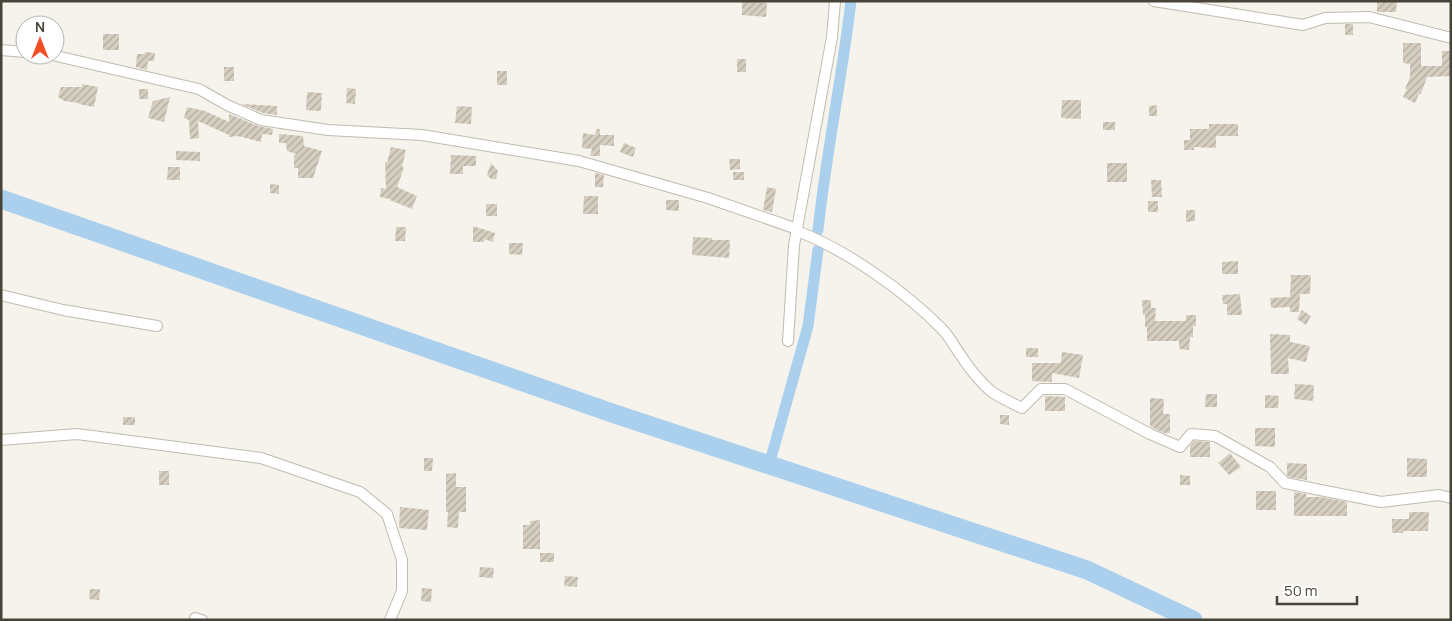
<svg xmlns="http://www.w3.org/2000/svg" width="1452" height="621" font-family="Manrope,sans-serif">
	<defs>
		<pattern id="building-hatch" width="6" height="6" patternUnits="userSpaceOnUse" patternTransform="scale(1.25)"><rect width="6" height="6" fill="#d6cfc1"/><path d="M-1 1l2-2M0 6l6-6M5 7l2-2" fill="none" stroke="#b0aa9e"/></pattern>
	</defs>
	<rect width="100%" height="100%" fill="#f5f3eb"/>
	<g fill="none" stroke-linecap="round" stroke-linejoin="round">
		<!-- canal -->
		<g stroke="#abd0ee" stroke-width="11">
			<path d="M818,230c8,-76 24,-152 33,-229"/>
			<polyline points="769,465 808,326 818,250"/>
		</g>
		<!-- river -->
		<polyline stroke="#abd0ee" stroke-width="19" points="1,199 612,413 1087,570 1193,620"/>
	</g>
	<!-- building -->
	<g fill="url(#building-hatch)">
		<polygon points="742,1 767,3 766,17 742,15"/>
		<polygon points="1377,1 1397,1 1396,12 1377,12"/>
		<rect x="1345" y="24" width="8" height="11"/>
		<rect x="103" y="34" width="16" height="16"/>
		<polygon points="1403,43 1421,43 1421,66 1442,66 1442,51 1451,51 1451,76 1427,77 1421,94 1419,94 1415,103 1403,97 1407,89 1405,89 1410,77 1410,64 1403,63"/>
		<polygon points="145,52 155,53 154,61 148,61 147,70 136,67 137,54 145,54"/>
		<rect x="737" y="59" width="9" height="13"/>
		<rect x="224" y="67" width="10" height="14"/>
		<rect x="497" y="71" width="10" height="14"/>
		<polygon points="82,84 98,87 94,107 79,104 79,103 64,101 58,97 61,87 82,87"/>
		<polygon points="347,88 356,89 355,104 346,103"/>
		<rect x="139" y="89" width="9" height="10"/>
		<polygon points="307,92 322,93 321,111 306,110"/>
		<polygon points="170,97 164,122 148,118 153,101"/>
		<polygon points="1062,100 1081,100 1081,119 1061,118"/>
		<polygon points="241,104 277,106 277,115 263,113"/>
		<polygon points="1157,105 1157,116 1149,116 1149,106"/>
		<polygon points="457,106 472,107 471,124 455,123"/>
		<polygon points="187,107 205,111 229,122 229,114 258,126 273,129 272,135 262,134 261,142 238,136 229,137 229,135 198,121 199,138 190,139 189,120 184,118"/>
		<rect x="1103" y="122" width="12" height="8"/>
		<polygon points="1209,124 1238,124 1238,136 1216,136 1216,148 1194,147 1194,150 1184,150 1184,140 1190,140 1190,129 1209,129"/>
		<polygon points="597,129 600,129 600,135 614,135 614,146 600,145 600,156 590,156 592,149 582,148 583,133 595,135"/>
		<polygon points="279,134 303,136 304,146 322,151 313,178 298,178 298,168 294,168 294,156 296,154 287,151 286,143 279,143"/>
		<polygon points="624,143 636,148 633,157 620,152"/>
		<polygon points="391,147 406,150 402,167 404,168 397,187 417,196 412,209 390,200 390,199 380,197 381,188 386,189 385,162 387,163"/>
		<polygon points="176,151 200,152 200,161 176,160"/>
		<polygon points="451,155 476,156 476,166 463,166 463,174 450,174"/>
		<polygon points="729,159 740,159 740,169 730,170"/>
		<polygon points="491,163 498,171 496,179 491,179 487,175"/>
		<rect x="1107" y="163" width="20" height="19"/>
		<polygon points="168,167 180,167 180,180 167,180"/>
		<rect x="733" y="172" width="11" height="8"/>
		<polygon points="595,173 604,175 603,187 595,187"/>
		<polygon points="1151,180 1161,180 1162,197 1152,197"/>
		<polygon points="270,184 279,185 279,194 270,193"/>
		<polygon points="767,187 776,189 772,212 763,210"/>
		<polygon points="584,196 598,196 598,214 583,214"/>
		<polygon points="666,200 679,200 679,211 666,210"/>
		<rect x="1148" y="201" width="10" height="11"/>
		<rect x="486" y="204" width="11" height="12"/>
		<polygon points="1186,210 1195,210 1195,221 1186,222"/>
		<polygon points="473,226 495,233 493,242 484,239 484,242 473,242"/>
		<polygon points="396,227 406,227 405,241 395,241"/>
		<polygon points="693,237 712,238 712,240 730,240 729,258 692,255"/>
		<polygon points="509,243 523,243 522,255 509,254"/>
		<polygon points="1238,261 1238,274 1222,274 1222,262"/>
		<polygon points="1291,275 1311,275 1310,294 1300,294 1299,312 1290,312 1290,307 1271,308 1270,298 1290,297"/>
		<polygon points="1240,294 1242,315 1227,315 1227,304 1223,304 1222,295"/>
		<polygon points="1142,300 1151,300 1151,308 1156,308 1155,321 1186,321 1186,315 1196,315 1196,326 1193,326 1193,337 1190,337 1189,350 1179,349 1179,341 1147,341 1147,327 1145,327 1145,315 1143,315"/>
		<polygon points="1302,310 1311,316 1306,325 1297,319"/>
		<polygon points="1270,334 1290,335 1290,342 1310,346 1306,362 1288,358 1289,374 1271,374"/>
		<rect x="1026" y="348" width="12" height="9"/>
		<polygon points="1062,352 1083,355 1079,378 1052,373 1052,382 1032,381 1032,363 1061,363"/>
		<polygon points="1295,384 1314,385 1313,401 1294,399"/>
		<polygon points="1206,394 1217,394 1217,407 1205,407"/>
		<polygon points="1265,395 1279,396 1278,408 1265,408"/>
		<polygon points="1045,396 1065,397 1065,411 1045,411"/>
		<polygon points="1150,398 1164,399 1163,414 1170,414 1170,433 1164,433 1150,426"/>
		<polygon points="1000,415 1009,415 1009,425 1000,424"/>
		<rect x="123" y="417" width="12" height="8"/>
		<polygon points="1255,428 1275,428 1275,447 1255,446"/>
		<polygon points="1194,441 1210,442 1210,457 1190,457 1190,446"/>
		<polygon points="1230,453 1241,467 1229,475 1218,463"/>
		<polygon points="424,458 433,458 432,471 424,471"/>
		<polygon points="1407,458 1427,459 1427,477 1407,477"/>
		<polygon points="1287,463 1307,464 1307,480 1288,477 1287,475"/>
		<rect x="159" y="471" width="10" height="14"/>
		<polygon points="456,473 456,487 466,487 466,512 459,512 458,528 447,527 448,512 446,512 446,474"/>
		<polygon points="1180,475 1190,476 1190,485 1180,485"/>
		<rect x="1256" y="491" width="20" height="19"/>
		<polygon points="1294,492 1306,494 1306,497 1321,497 1347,502 1347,516 1294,516"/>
		<polygon points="400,507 429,510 427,530 399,528"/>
		<polygon points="1409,512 1429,512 1428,531 1403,531 1403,533 1392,533 1392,519 1409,519"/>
		<polygon points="540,520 540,549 523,549 523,525 530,525 530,521"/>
		<rect x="540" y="553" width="14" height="9"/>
		<polygon points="480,567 494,568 493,578 479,577"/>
		<polygon points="565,576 578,577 577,587 564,586"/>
		<polygon points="422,588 432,589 431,602 421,601"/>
		<polygon points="90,589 100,589 99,600 89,599"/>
	</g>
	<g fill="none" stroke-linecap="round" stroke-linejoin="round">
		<!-- minor casing -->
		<g stroke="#c0bbae" stroke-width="12">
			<g id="minor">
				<polyline points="1154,1 1303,25 1325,18 1369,17 1451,38"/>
				<polyline points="1,50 25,52"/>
				<polyline points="52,55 199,89 227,105 261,120 328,130 422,135 579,161 708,198 797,229"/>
				<path d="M797,231c48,18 109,61 145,98 8,8 13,19 20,28 6,10 20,27 30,35 9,6 20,11 30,16l19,-19h24l85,45 30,13 11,-13 24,2 55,31 15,16 96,19 58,-7 12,3"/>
				<polyline points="1,295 63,310 157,326"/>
				<polyline points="788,341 794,245 832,37 835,1"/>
				<polyline points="1,440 77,434 261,458 360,492 387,514 402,560 402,591 390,620"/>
				<polyline points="195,618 202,620"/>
			</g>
		</g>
		<!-- minor -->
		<use href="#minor" stroke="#fff" stroke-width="10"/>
	</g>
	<!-- border -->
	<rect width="1452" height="621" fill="none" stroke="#494439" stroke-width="5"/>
	<!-- north arrow -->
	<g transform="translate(40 40)"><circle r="24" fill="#ffffff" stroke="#b6b4b0"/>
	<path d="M0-4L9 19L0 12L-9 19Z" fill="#f24e26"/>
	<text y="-8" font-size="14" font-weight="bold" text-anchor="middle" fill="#494439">N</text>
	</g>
	<!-- scale -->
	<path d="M1277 596v8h80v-8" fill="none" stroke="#494439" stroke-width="2.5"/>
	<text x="1284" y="596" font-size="15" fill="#494439" stroke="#ffffff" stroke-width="4" paint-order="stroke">50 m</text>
</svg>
